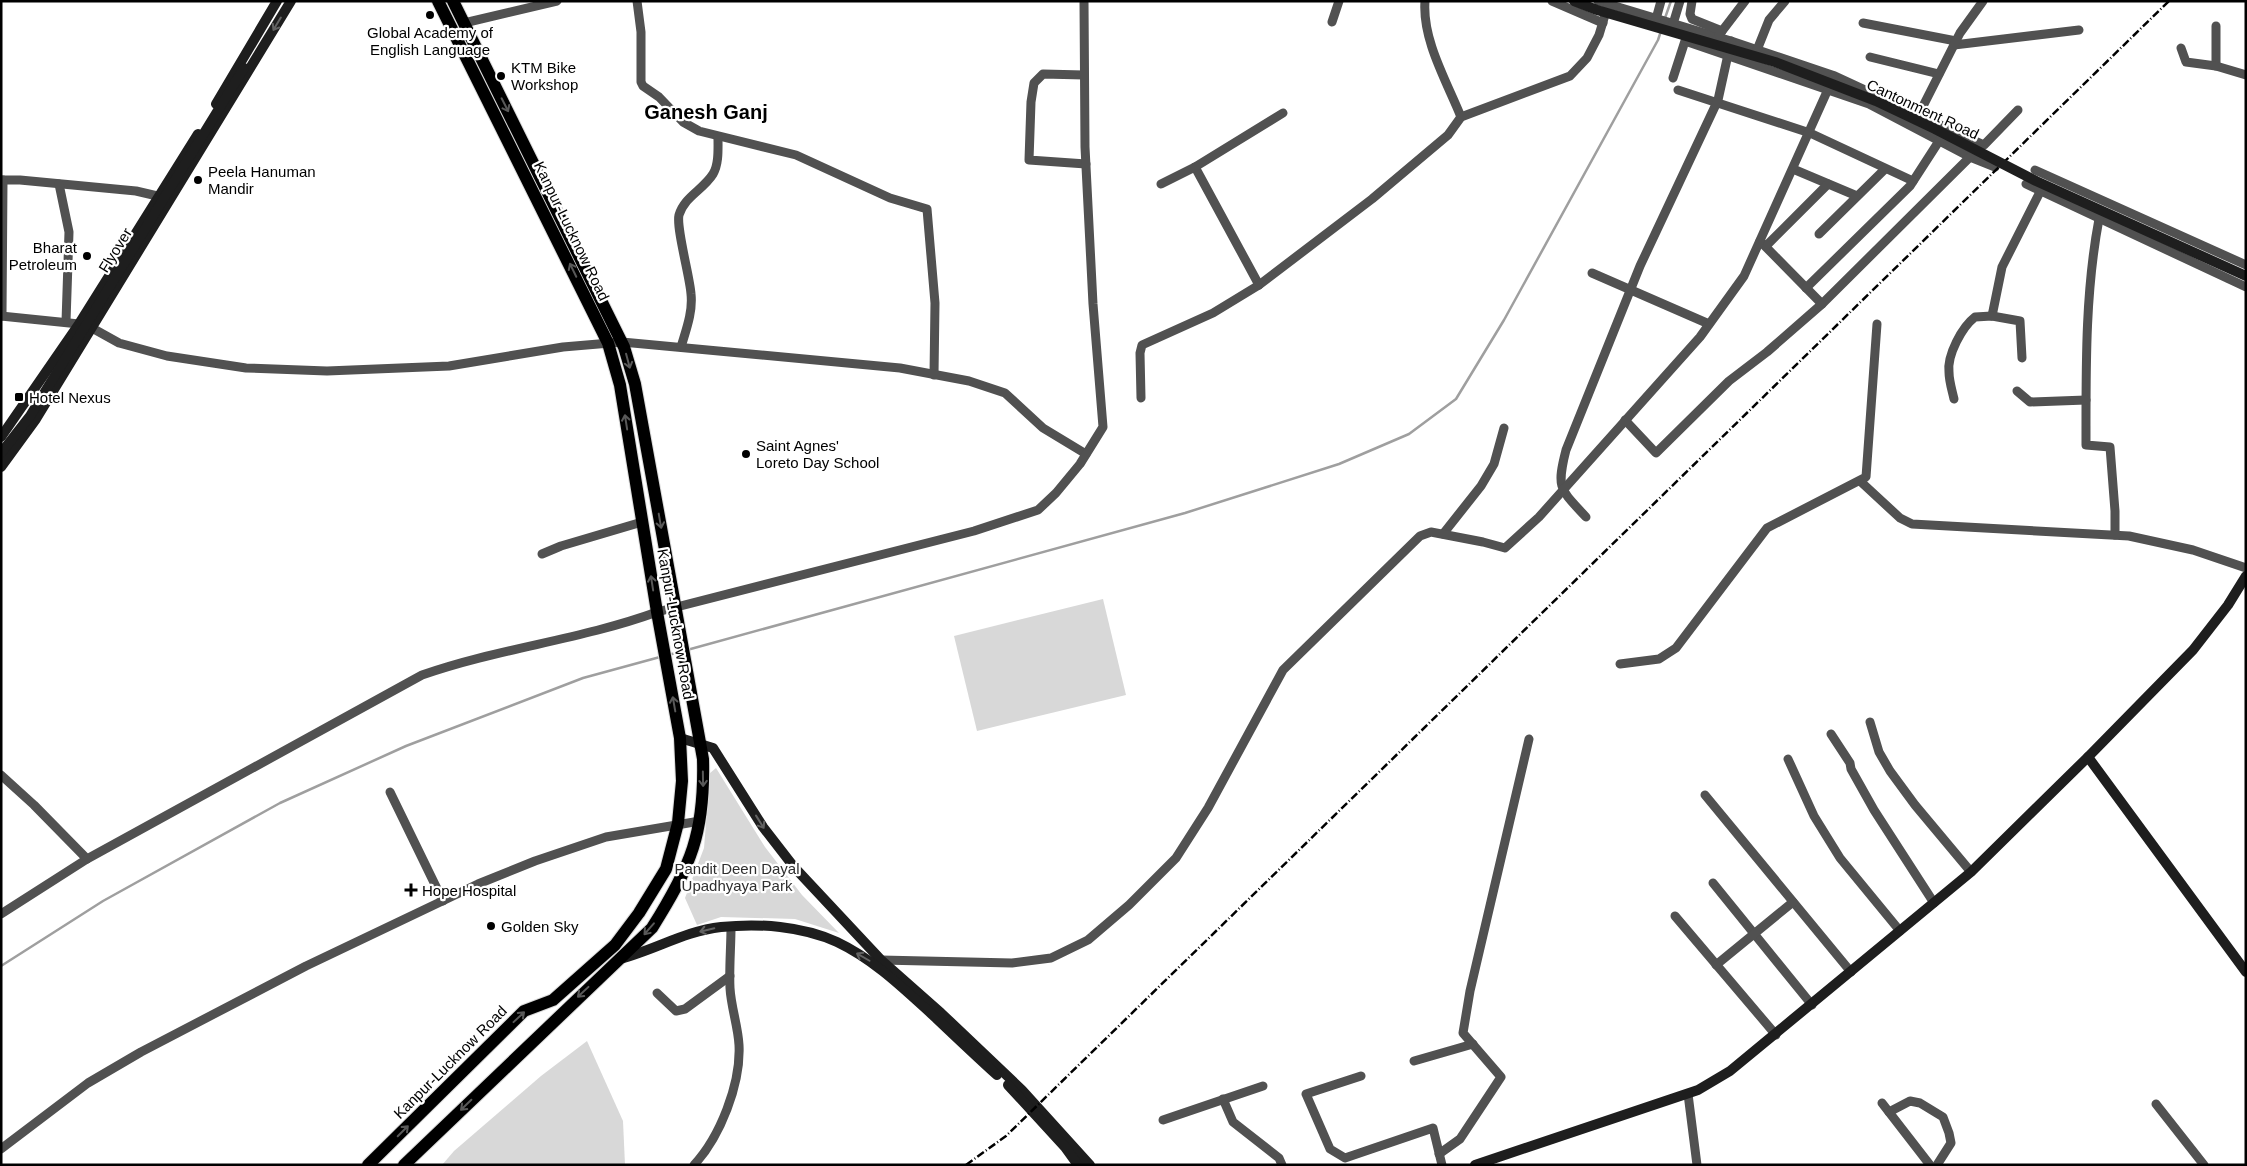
<svg xmlns="http://www.w3.org/2000/svg" width="2247" height="1166" font-family="Helvetica,sans-serif">
	<rect width="100%" height="100%" fill="#fff"/>
	<!-- green -->
	<g fill="#d8d8d8">
		<polygon points="1103,599 1126,695 977,731 954,636"/>
		<polygon points="716,768 765,847 802,895 839,933 795,919 721,917 697,925 685,898 704,848 710,773"/>
		<polygon points="587,1041 623,1121 625,1165 442,1165 454,1151 541,1076"/>
	</g>
	<g fill="none" stroke-linecap="round" stroke-linejoin="round">
		<!-- stream -->
		<g stroke="#9f9f9f" stroke-width="2.5">
			<polyline points="1665,18 1671,1"/>
			<polyline points="687,650 1185,513 1339,464 1409,434 1456,399 1504,320 1658,40 1661,31"/>
			<polyline points="668,655 680,652"/>
			<polyline points="1,966 103,901 280,803 406,746 583,678 660,657"/>
		</g>
		<!-- primary casing -->
		<g stroke="#dbdbdb" stroke-width="14">
			<g id="primary">
				<polyline points="368,1165 524,1011 553,1000 615,945 639,913 666,869 678,823 682,781 680,738 657,612 620,385 608,343 438,1"/>
				<path d="M404,1165l248,-237c39,-62 53,-95 51,-169l-68,-375 -11,-37 -171,-346"/>
			</g>
		</g>
		<!-- street -->
		<g stroke="#515151" stroke-width="9">
			<polyline points="637,1 641,32 641,82 643,86 659,97 683,122 699,131 796,155 890,198 927,209 935,303 934,375"/>
			<path d="M1425,1c-3,39 22,81 36,116"/>
			<polyline points="1552,1 1603,23"/>
			<polyline points="1598,1 1731,41 1835,76 1984,145 2018,110"/>
			<polyline points="1692,1 1690,14 1692,19 1722,31"/>
			<polyline points="1656,19 1661,1"/>
			<polyline points="1332,22 1339,1"/>
			<polyline points="464,23 557,1"/>
			<polyline points="1863,23 1956,41"/>
			<polyline points="1673,24 1680,1"/>
			<polyline points="2216,26 2216,66"/>
			<polyline points="1719,35 1745,1"/>
			<polyline points="1954,45 2079,30"/>
			<polyline points="2181,48 2186,62 2216,66 2246,75"/>
			<polyline points="1757,50 1769,20 1785,1"/>
			<polyline points="1870,57 1939,74"/>
			<polyline points="1084,75 1043,74 1034,83 1031,102 1029,160 1086,164"/>
			<polyline points="1673,78 1685,41 1869,104 1970,157 1995,167"/>
			<polyline points="1678,90 1810,133 1913,181"/>
			<polyline points="1917,118 1960,33 1983,1"/>
			<polyline points="1195,167 1259,285"/>
			<polyline points="1793,169 1857,196"/>
			<polyline points="2035,170 2246,265"/>
			<polyline points="1,180 20,180 136,191 166,198"/>
			<polyline points="59,184 69,232 66,322"/>
			<polyline points="1161,184 1195,167 1283,113"/>
			<polyline points="2026,184 2246,287"/>
			<path d="M2099,219c-14,74 -13,150 -13,226l24,2 5,64v24"/>
			<polyline points="1819,234 1885,169"/>
			<polyline points="1760,241 1822,304"/>
			<polyline points="1766,246 1828,184"/>
			<polyline points="1592,273 1709,324"/>
			<polyline points="1806,288 1910,186 1941,138"/>
			<polyline points="1,316 79,324 92,328 119,343 167,356 246,368 327,371 449,366 563,347 622,342 900,368 969,381 1005,393 1043,428 1086,454"/>
			<polyline points="2,316 3,180"/>
			<polyline points="1992,316 2002,267 2041,190"/>
			<path d="M681,347c5,-17 12,-35 10,-53 -1,-17 -15,-66 -12,-79 6,-19 24,-25 34,-41 6,-10 5,-25 5,-37"/>
			<polyline points="2017,391 2030,402 2086,400"/>
			<polyline points="1141,398 1140,353 1142,345 1213,313 1259,285 1372,199 1448,135 1461,117 1570,76 1587,58 1599,35 1608,5 1607,1"/>
			<path d="M1954,399c-2,-9 -5,-18 -5,-27 -2,-17 13,-45 26,-55l17,-1 28,5 2,37"/>
			<polyline points="1625,420 1656,453 1729,381 1767,352 1822,304 1970,157"/>
			<polyline points="1860,481 1900,518 1912,524 2129,536 2193,550 2246,568"/>
			<path d="M1586,517c-26,-28 -30,-28 -20,-67l74,-184 78,-166 13,-59"/>
			<polyline points="1443,534 1481,486 1494,464 1504,428"/>
			<polyline points="542,554 561,546 642,522"/>
			<polyline points="1620,664 1659,659 1676,648 1767,528 1866,477 1877,324"/>
			<polyline points="1870,722 1879,752 1890,771 1915,805 1971,872"/>
			<polyline points="1831,734 1850,763 1851,769 1874,810 1934,903"/>
			<polyline points="1788,759 1814,816 1840,858 1900,931"/>
			<path d="M1,775l33,30 53,54 335,-184c77,-27 158,-35 235,-63l317,-81 64,-21 18,-17 24,-29 23,-37 -10,-123 -8,-157 -1,-146"/>
			<polyline points="390,792 443,901"/>
			<polyline points="1705,795 1851,972"/>
			<polyline points="1713,883 1812,1005"/>
			<polyline points="1,914 87,859"/>
			<polyline points="1675,916 1776,1035"/>
			<polyline points="881,960 1012,963 1051,958 1088,940 1129,905 1176,858 1208,808 1283,670 1420,536 1431,532 1483,542 1505,548 1539,517 1700,337 1744,276 1834,76"/>
			<polyline points="1716,965 1793,902"/>
			<polyline points="657,993 676,1011 685,1009 730,976"/>
			<polyline points="1414,1061 1473,1044"/>
			<polyline points="1361,1076 1306,1094 1330,1149 1345,1158 1433,1128 1442,1165"/>
			<polyline points="1688,1094 1697,1165"/>
			<polyline points="1223,1099 1233,1122 1279,1158 1282,1165"/>
			<polyline points="1882,1103 1930,1165"/>
			<polyline points="2156,1104 2204,1165"/>
			<polyline points="1889,1112 1910,1101 1920,1103 1943,1117 1949,1133 1951,1143 1937,1165"/>
			<polyline points="1163,1120 1263,1086"/>
			<polyline points="1,1149 88,1083 141,1052 306,966 478,884 535,861 606,837 700,821"/>
			<polyline points="1439,1154 1460,1139 1501,1077 1463,1033 1470,991 1529,739"/>
			<path d="M694,1165c26,-28 47,-81 45,-120 -1,-19 -8,-38 -9,-57 -1,-20 1,-41 1,-61"/>
		</g>
		<!-- secondary -->
		<g stroke="#1e1e1e" stroke-width="10">
			<polyline points="216,104 277,1"/>
			<polyline points="1,437 79,324 198,134"/>
			<polyline points="1,467 36,419 291,1"/>
			<polyline points="680,738 713,748 763,827 794,867 881,960 941,1013 1022,1090 1090,1165"/>
			<polyline points="2088,757 2246,972"/>
			<path d="M620,959c35,-9 65,-28 101,-32 38,-4 81,-1 116,15 38,18 68,48 99,76 20,19 40,38 61,57"/>
			<polyline points="1008,1085 1065,1147 1078,1165"/>
			<polyline points="1475,1165 1698,1090 1730,1071 1971,872 2088,757 2193,650 2228,605 2246,576"/>
		</g>
		<!-- primary -->
		<use href="#primary" stroke="#000" stroke-width="12"/>
		<!-- rail -->
		<polyline stroke="#000" stroke-width="2.5" stroke-dasharray="8 2.5 1 2.5" stroke-linecap="butt" points="966,1165 1006,1136 2169,1"/>
		<!-- secondary-bridge -->
		<g stroke="#1e1e1e" stroke-width="10">
			<polyline points="1574,1 1597,10 1775,62 1876,101 1935,129 2036,181 2246,276"/>
			<polyline points="1,453 30,416 244,68"/>
		</g>
	</g>
	<!-- one-way arrows -->
	<defs><path id="oneway-shaft" d="M-6 0H5M1.5-3L5.5 0L1.5 3" fill="none" stroke-width="1.6" stroke-linecap="round" stroke-linejoin="round" transform="scale(1.25)"/></defs>
	<g stroke="#626262">
		<use href="#oneway-shaft" transform="translate(277 24) rotate(121)"/>
		<use href="#oneway-shaft" transform="translate(760 822) rotate(58)"/>
		<use href="#oneway-shaft" transform="translate(707 930) rotate(167)"/>
		<use href="#oneway-shaft" transform="translate(863 957) rotate(-150)"/>
	</g>
	<g stroke="#595959">
		<use href="#oneway-shaft" transform="translate(505 105) rotate(63)"/>
		<use href="#oneway-shaft" transform="translate(573 270) rotate(-116)"/>
		<use href="#oneway-shaft" transform="translate(628 361) rotate(75)"/>
		<use href="#oneway-shaft" transform="translate(626 422) rotate(-99)"/>
		<use href="#oneway-shaft" transform="translate(660 521) rotate(80)"/>
		<use href="#oneway-shaft" transform="translate(652 583) rotate(-99)"/>
		<use href="#oneway-shaft" transform="translate(674 704) rotate(-100)"/>
		<use href="#oneway-shaft" transform="translate(703 779) rotate(89)"/>
		<use href="#oneway-shaft" transform="translate(649 929) rotate(131)"/>
		<use href="#oneway-shaft" transform="translate(583 992) rotate(137)"/>
		<use href="#oneway-shaft" transform="translate(519 1017) rotate(-43)"/>
		<use href="#oneway-shaft" transform="translate(466 1105) rotate(136)"/>
		<use href="#oneway-shaft" transform="translate(403 1131) rotate(-45)"/>
	</g>
	<!-- markers -->
	<g fill="#000" stroke="#fff" stroke-width="2">
		<circle cx="430" cy="15" r="5"/>
		<circle cx="501" cy="76" r="5"/>
		<circle cx="198" cy="180" r="5"/>
		<circle cx="87" cy="256" r="5"/>
		<rect x="14" y="392" width="10" height="10" rx="2.5"/>
		<circle cx="746" cy="454" r="5"/>
		<path d="M408.5 882.5h5v5h5v5h-5v5h-5v-5h-5v-5h5z"/>
		<circle cx="491" cy="926" r="5"/>
	</g>
	<g text-anchor="middle" dominant-baseline="central" stroke-width="4.5" stroke-linejoin="round" paint-order="stroke">
		<!-- poi labels -->
		<g font-size="15" fill="#000" stroke="#fff" text-anchor="start">
			<text x="430" y="32" text-anchor="middle">Global Academy of<tspan x="430" dy="17">English Language</tspan></text>
			<text x="511" y="67">KTM Bike<tspan x="511" dy="17">Workshop</tspan></text>
			<text x="208" y="171">Peela Hanuman<tspan x="208" dy="17">Mandir</tspan></text>
			<text x="77" y="247" text-anchor="end">Bharat<tspan x="77" dy="17">Petroleum</tspan></text>
			<text x="29" y="397">Hotel Nexus</text>
			<text x="756" y="445">Saint Agnes'<tspan x="756" dy="17">Loreto Day School</tspan></text>
			<text x="422" y="890">Hope Hospital</text>
			<text x="501" y="926">Golden Sky</text>
		</g>
		<!-- street labels -->
		<g font-size="15" fill="#000" stroke="#fff">
			<text transform="translate(1923 109) rotate(25)">Cantonment Road</text>
			<text transform="translate(572 231) rotate(64)">Kanpur-Lucknow Road</text>
			<text transform="translate(115 250) rotate(-58)">Flyover</text>
			<text transform="translate(676 624) rotate(80)">Kanpur-Lucknow Road</text>
			<text transform="translate(450 1062) rotate(-45)">Kanpur-Lucknow Road</text>
		</g>
		<!-- park labels -->
		<g font-size="15" fill="#2f2f2f" stroke="#fff">
			<text x="737" y="868">Pandit Deen Dayal<tspan x="737" dy="17">Upadhyaya Park</tspan></text>
		</g>
		<!-- district labels -->
		<g font-size="20" font-weight="bold" fill="#000" stroke="#fff">
			<text x="706" y="112">Ganesh Ganj</text>
		</g>
	</g>
	<!-- border -->
	<rect width="2247" height="1166" fill="none" stroke="#000000" stroke-width="5"/>
</svg>
